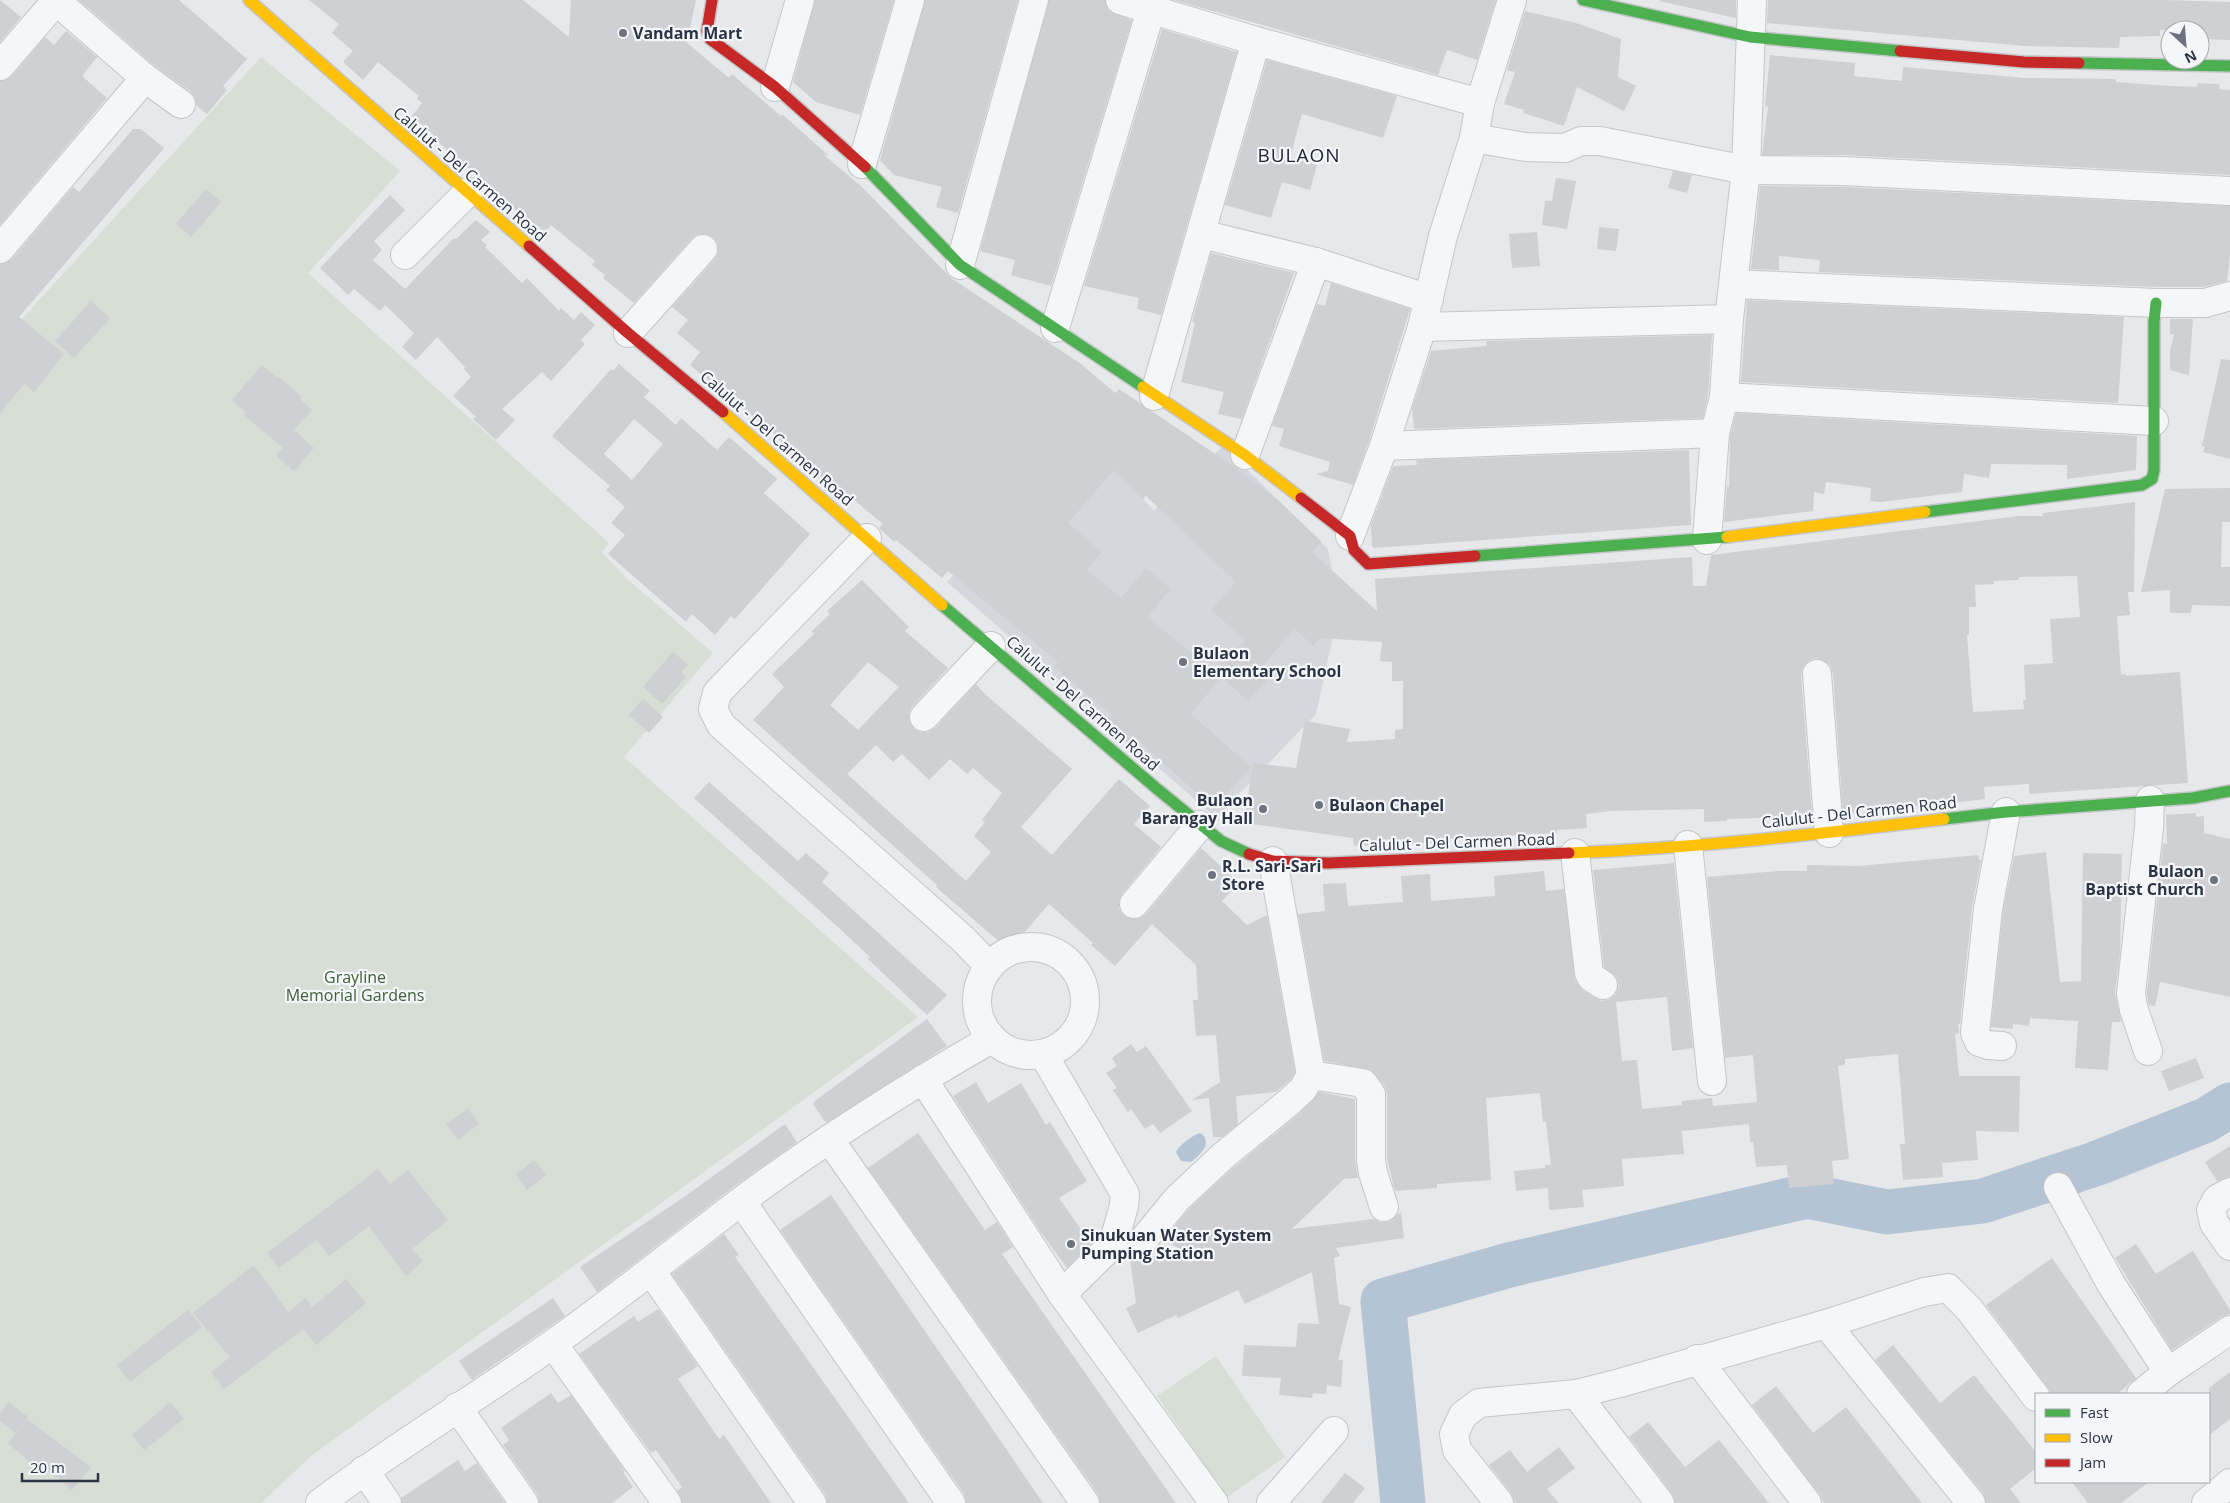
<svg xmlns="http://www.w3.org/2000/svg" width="2230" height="1503" font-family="'Open Sans',sans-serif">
	<rect width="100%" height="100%" fill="#e6e8ea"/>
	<!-- built -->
	<polygon fill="#d4d7dd" points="1086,434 1154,511 1223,446 1328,549 1339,609 1316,714 1216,818 947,582"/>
	<!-- green -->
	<g fill="#d6ded6">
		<polygon points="261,57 400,171 308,273 609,543 602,552 626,578 713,653 624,757 918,1017 311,1456 261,1503 0,1503 0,343"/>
		<polygon points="1216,1356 1285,1457 1227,1497 1157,1396"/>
	</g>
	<!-- water -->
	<path fill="#b4c4d5" d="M1200,1133c14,9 0,22 -9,29l-10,-1 -5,-9c4,-8 16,-16 24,-19z"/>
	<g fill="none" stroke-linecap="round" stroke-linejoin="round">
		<!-- river -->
		<polyline stroke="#b4c4d5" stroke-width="45" points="1403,1503 1383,1301 1509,1265 1807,1196 1887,1212 1983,1201 2095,1164 2206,1120 2230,1105"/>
	</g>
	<!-- building -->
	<g fill="#ced0d3" fill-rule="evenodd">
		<polygon points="0,0 21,17 0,42"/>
		<polygon points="79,0 179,0 247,59 223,86 227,90 207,114 196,105 195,97 190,91 155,66"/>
		<path d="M309,0h214l46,37 2,-37h125l-9,43 42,35 3,-4 49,42 1,-2 47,42 -6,-2 39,33 89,91 130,86 34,29 4,-4 117,79 43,33 43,41 -10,10 65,59 -2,-32 317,-22 1,29h13l5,-31 308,-39h24v-3l92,-11 -1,90h-6l2,23 -13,1 4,59 5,-1v2l54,-4 8,111 -159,11v-10l-45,3 1,12 -51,6 -74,5v3l-17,1 -10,-141 -3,-8 -7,-5 -7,-2 -8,3 -5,7 -2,7 11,141 -85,3v2l-23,1v-13l-94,2 -24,3 1,14 -30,2v3l-107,6v3l-96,4 -1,-8 -109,-15 9,-60 43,5 9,-47 45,8 -3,13 48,-3v-9l8,-1v-48h-11v-19l-12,-1 2,-19 -62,-4 -7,8 -18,-17 -33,37 10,9 -24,26 -33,-30 30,-31 -34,-30 25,-28 -90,-86 -3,3 -29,-29 -46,53 34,29 -15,18 34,28 25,-30 25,21 -24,28 74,60 -30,37 60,53 -37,41 -80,-71 -6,6 -24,-20 7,-9 -57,-47 4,-5 -110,-91 -6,7 -46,-38 -2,2 -15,-14 4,-4 -47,-39 -3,3 -64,-58 -79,-65 10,-13 -23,-19 11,-13 -16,-13 43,-48 3,-7v-8l-4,-6 -8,-4h-8l-6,4 -58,65 -31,-25 2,-3 -13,-10 3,-4 -44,-36 -5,7 -32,-23 -2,2 -14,-13 2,-3 -68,-58 2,-2 -22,-19 10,-13 -5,-4 2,-3 -41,-34 -15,18 -20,-18 10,-11 -21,-18 7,-9zM2077,576l3,41 -30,2 3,44 -29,2 2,35h-3l1,9 -51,3 -6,-77h2v-28h7l-1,-22 19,-1v-3l25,-1v-3z"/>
		<polygon points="815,0 894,0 860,115 816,102 793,82"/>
		<polygon points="925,0 1018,0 958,213 936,207 942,187 894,175 880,160"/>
		<polygon points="1049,0 1105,0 1109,11 1132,20 1051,286 1011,275 1015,260 980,251"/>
		<polygon points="1174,0 1496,0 1477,60 1447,50 1438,75"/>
		<polygon points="1659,0 1736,0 1736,18 1659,1"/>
		<polygon points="1768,0 2163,0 2230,2 2230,40 2202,39 2202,30 2160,30 2160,36 2120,37 2119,48 2025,46 1767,23"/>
		<polygon points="1525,11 1576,23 1621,39 1618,77 1636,86 1624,111 1577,87 1564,126 1523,113 1524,110 1504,104 1515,72 1507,70"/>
		<polygon points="1162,29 1237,52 1161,315 1137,309 1139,298 1084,286"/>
		<polygon points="66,31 97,57 82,76 107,98 0,225 0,81 12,76 45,37 54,45"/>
		<polygon points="1770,55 1855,63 1854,76 1902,81 1903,67 2024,78 2116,79 2116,82 2170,86 2197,87 2198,83 2220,84 2219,89 2230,90 2230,175 1844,155 1762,155 1768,107 1765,106"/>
		<polygon points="1267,60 1397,96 1383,138 1302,114 1290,157 1317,165 1310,190 1282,182 1271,218 1225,205"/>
		<polygon points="133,129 141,129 164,148 19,317 64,354 34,392 24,384 0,413 0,264 6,263 12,259 73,187 79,192"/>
		<polygon points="1673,171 1692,175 1687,193 1668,188"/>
		<polygon points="1556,178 1576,181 1567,229 1542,225 1545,201 1552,201"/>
		<polygon points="1760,186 1843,187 2230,206 2230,254 2227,281 2203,287 2156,287 1819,272 1820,260 1779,256 1779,270 1751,269"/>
		<polygon points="206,189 221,202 191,237 176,224"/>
		<polygon points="390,195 405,210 374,241 382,250 373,260 405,289 454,238 456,239 476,220 490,232 481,240 487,245 485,247 522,283 527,278 559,311 561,308 574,320 581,312 595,325 581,340 585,344 551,381 542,372 502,409 515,420 496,440 473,419 476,417 453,396 471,377 464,369 465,367 437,337 416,360 402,347 414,333 385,305 380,311 354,289 348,295 320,268"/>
		<polygon points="1599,227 1619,229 1616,251 1597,249"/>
		<polygon points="1537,232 1540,266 1512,268 1509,234"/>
		<polygon points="1211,253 1294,273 1242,419 1218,414 1224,392 1181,382 1195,323 1192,322"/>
		<polygon points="1331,283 1410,309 1369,441 1353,485 1316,474 1328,471 1330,462 1279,446 1284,429 1272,426 1317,304 1325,306"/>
		<polygon points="1747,300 2124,317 2118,403 1741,382"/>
		<polygon points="91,301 110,318 74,358 55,341"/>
		<polygon points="2170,319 2193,319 2189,375 2170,370 2170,351 2174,334 2170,334"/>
		<polygon points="1712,335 1708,395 1703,418 1414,429 1412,409 1431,351 1486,346 1487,341"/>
		<polygon points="2221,359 2230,360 2230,459 2203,452 2205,447 2202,446"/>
		<path d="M619,364l31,27 -6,6 32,28 5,-7 36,32 12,-13 20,17 28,25 -13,14 46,41 -75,85 -4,-3 -16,19 -23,-21 -6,8 -78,-68 17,-19 -14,-12 14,-16 -19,-17 4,-4 -58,-50 59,-67 2,2zM634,419l29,25 -31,36 -28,-26z"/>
		<polygon points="262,365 277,378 278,376 302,397 300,399 312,410 294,430 314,448 294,471 276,456 283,448 244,415 246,413 232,400"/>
		<polygon points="1736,413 2137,436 2136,470 2067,479 2067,465 1991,464 1989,478 1964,474 1962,492 1881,502 1870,501 1871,488 1826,482 1824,494 1814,492 1813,511 1724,522 1727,487 1729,487 1730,436"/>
		<polygon points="1689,450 1691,525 1374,548 1372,546 1371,525 1393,466 1417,465 1416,460"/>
		<polygon points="2230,488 2230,522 2222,522 2221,567 2230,567 2230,606 2192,605 2191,613 2170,613 2170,590 2141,592 2165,489"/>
		<path d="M862,580l47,47 -4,4 43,37 -36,39 -3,6v8l5,8 6,3h8l7,-4 41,-44 10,11 86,74 -51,58 31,28 67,-76 31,27 -16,18 27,23 -39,47 -3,7v8l5,7 8,3 8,-1 6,-4 55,-66 38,35 -17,18 25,24 20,-10 28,157 -4,7 -15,13 -40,4 2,28 -16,13h-9l-4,-39 -17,2 28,-18 -4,-47 -20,1 -3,-36h5l-2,-35 -44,-41 -37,42 -24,-21 2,-2 -44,-39 -40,46 -73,-63 1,-2 -184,-165 31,-33 -12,-13 42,-40 -2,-3 18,-17 -3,-3zM868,662l31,25 -41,43 -28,-25zM876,745l17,17 9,-8 27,26 21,-21 17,15 6,-6 29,25 -20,27 3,2 -11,14 17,16 -25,29 -119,-107z"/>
		<polygon points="673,652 688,665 681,672 686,677 662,704 643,687"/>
		<polygon points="643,699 663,717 649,733 629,715"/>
		<polygon points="709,782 798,861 806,853 829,873 822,882 947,995 927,1015 868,959 870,957 840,929 694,798"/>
		<polygon points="2196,813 2196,817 2204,816 2204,833 2230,839 2230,997 2160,982 2155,1006 2149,1005 2147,993 2163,843 2167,844 2166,815"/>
		<polygon points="2046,852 2060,982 2081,981 2083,853 2122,854 2120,953 2115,993 2121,1019 2120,1022 2112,1022 2108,1070 2075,1068 2078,1021 2030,1018 2029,1026 2013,1024 2013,1029 1991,1027 2003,911 2014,856"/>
		<polygon points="1978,855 1979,860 1981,860 1972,907 1960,1024 1958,1024 1959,1033 1955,1034 1959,1076 2020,1076 2019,1132 1976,1131 1978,1160 1942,1163 1943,1177 1903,1180 1900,1144 1905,1144 1898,1054 1845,1059 1845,1065 1838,1066 1849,1159 1832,1161 1834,1184 1789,1188 1787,1165 1756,1167 1753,1142 1750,1142 1749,1124 1682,1131 1684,1154 1622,1159 1624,1186 1582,1190 1584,1207 1549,1210 1548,1188 1516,1191 1514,1171 1545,1168 1545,1165 1551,1165 1546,1122 1543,1122 1540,1093 1486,1098 1491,1180 1437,1184 1437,1188 1395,1191 1387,1159 1387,1094 1384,1085 1371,1070 1324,1061 1298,914 1325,911 1323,884 1346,883 1348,906 1403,902 1401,876 1430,874 1431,901 1495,896 1494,876 1544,871 1546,891 1564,889 1575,980 1582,990 1602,1001 1610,999 1616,994 1619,986 1617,978 1604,967 1593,870 1674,863 1693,1048 1672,1051 1667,997 1616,1002 1622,1061 1637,1060 1642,1109 1682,1105 1682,1101 1712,1098 1713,1106 1757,1102 1753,1055 1725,1058 1707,877 1779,871 1807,871 1807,865 1859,866"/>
		<polygon points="927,1019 947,1046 826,1123 813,1104 816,1100"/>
		<polygon points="1131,1044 1137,1052 1146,1046 1192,1111 1160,1133 1153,1124 1145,1129 1131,1109 1128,1112 1113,1090 1117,1088 1106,1073 1117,1066 1112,1058"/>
		<polygon points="2196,1058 2204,1078 2169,1091 2161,1071"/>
		<polygon points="976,1082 988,1103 1021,1083 1046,1125 1050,1122 1087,1181 1059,1198 1091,1244 1067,1268 1040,1231 953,1096"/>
		<polygon points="1319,1092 1355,1099 1355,1160 1358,1178 1344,1179 1292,1229 1374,1219 1380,1222 1388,1222 1401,1212 1404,1238 1336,1248 1340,1256 1334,1258 1339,1304 1351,1307 1338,1360 1343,1360 1341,1387 1327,1385 1326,1394 1313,1393 1312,1398 1279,1395 1281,1378 1242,1376 1244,1345 1296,1347 1298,1323 1319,1324 1312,1272 1245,1304 1238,1290 1178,1318 1176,1315 1138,1333 1126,1308 1136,1303 1130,1260 1182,1252 1165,1238 1188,1210 1233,1168 1300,1113"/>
		<polygon points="468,1109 479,1124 458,1140 446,1124"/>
		<polygon points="785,1124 797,1142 732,1188 597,1292 580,1267 684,1197"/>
		<polygon points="918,1133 985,1230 997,1222 1013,1247 1002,1254 1176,1503 1100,1503 1098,1494 868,1168"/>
		<polygon points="2230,1146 2230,1176 2217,1181 2205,1162"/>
		<polygon points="534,1160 546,1175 527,1190 516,1175"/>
		<polygon points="378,1169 390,1184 408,1170 448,1220 412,1249 423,1261 406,1276 369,1226 329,1256 317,1240 279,1268 267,1253"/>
		<polygon points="831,1195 987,1421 1043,1503 966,1503 964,1494 780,1230"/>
		<polygon points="724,1234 739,1255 735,1257 909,1503 827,1503 825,1494 672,1274"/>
		<polygon points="2136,1244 2156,1274 2193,1251 2230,1310 2230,1314 2221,1317 2172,1350 2115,1258"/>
		<polygon points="2052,1258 2136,1378 2117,1394 2051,1394 2048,1388 1986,1305"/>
		<polygon points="254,1265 288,1312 306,1298 312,1307 346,1279 366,1303 316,1345 303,1329 224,1389 211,1372 230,1357 193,1313"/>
		<polygon points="553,1298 565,1316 472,1380 459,1361"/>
		<polygon points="658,1309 698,1366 678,1379 719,1439 724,1435 771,1503 682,1503 677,1491 682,1487 656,1450 651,1453 579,1354 634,1316 638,1322"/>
		<polygon points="188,1310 202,1327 130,1382 117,1365"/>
		<polygon points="1893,1345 1940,1403 1974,1375 2036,1452 2036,1468 2010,1489 2021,1503 1986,1503 1983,1493 1875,1360"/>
		<polygon points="2230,1372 2230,1419 2209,1435 2209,1388"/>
		<polygon points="1776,1386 1813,1433 1846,1407 1922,1503 1824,1503 1819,1494 1752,1405"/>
		<polygon points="551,1393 558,1403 571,1395 625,1471 623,1472 633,1487 612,1503 539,1503 537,1494 503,1445 509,1440 501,1428"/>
		<polygon points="9,1402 28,1417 15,1433 0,1421 0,1413"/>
		<polygon points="170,1402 184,1419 144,1450 132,1435"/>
		<polygon points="27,1419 91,1467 72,1490 45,1468 41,1472 8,1443"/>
		<polygon points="1648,1422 1685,1467 1719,1440 1769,1503 1675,1503 1672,1493 1629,1437"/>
		<polygon points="1559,1447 1575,1468 1547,1489 1559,1503 1515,1503 1511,1493 1489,1465 1510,1450 1527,1472"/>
		<polygon points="458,1460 465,1471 477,1463 505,1503 402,1503 401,1498"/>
		<polygon points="1345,1473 1365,1488 1353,1503 1321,1503"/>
		<polygon points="2072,1482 2149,1482 2121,1503 2088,1503"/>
	</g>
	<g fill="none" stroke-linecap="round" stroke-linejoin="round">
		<!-- street casing -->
		<g stroke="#c4c6c8" stroke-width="30">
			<g id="street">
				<polyline points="55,0 145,78 181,104"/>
				<polyline points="1120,0 1256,41 1480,103"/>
				<polyline points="0,66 56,1"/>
				<polyline points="775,87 800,0"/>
				<polyline points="1474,138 1525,147 1565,148 1581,141 1600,141 1746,170 1843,171 2230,191"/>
				<polyline points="862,164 910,0"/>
				<polyline points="1201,234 1316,262 1429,299"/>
				<polyline points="0,249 145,78"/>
				<polyline points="405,255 468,192"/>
				<polyline points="960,265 1034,0"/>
				<polyline points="1734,284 2156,303 2205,303 2230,296"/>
				<polyline points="1422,327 1729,319"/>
				<polyline points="1055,328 1151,10"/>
				<polyline points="628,333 703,249"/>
				<polyline points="1154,396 1256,41"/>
				<polyline points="1724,397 2154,421"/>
				<polyline points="1384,446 1715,433"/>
				<polyline points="1245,455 1316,262"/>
				<polyline points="1350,536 1384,446 1422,327 1443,236 1474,138 1480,103 1512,0"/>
				<polyline points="867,538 717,693 713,709 721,725 963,939 989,966"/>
				<polyline points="1707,540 1715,433 1724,397 1729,319 1746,170 1752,0"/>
				<polyline points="1817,674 1829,833"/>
				<polyline points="924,717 991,646"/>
				<polyline points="1688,845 1712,1081"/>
				<polyline points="1575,853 1589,973 1591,977 1603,985"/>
				<polyline points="1134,904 1200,825"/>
				<circle cx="1031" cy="1001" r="54"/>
				<polyline points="2002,1046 1988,1045 1979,1042 1975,1033 1988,909 2006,812"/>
				<polyline points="2148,1051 2134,1010 2131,994 2149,827 2150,800"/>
				<polyline points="1043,1054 1125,1194 1124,1206 1113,1244 1062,1294"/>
				<polyline points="1311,1075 1363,1083 1371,1094 1371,1160 1373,1173 1384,1207"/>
				<polyline points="923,1079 1062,1294 1214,1503"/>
				<polyline points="829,1139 1085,1503"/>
				<polyline points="2058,1187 2111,1284 2168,1372"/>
				<polyline points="2230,1192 2217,1199 2211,1210 2214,1223 2230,1246"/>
				<polyline points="741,1201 951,1503"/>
				<polyline points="1141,1243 1177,1199 1223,1156 1289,1102 1303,1089 1311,1075 1273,861"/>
				<polyline points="651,1271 812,1503"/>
				<polyline points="1826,1324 1971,1503"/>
				<polyline points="553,1344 667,1503"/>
				<polyline points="1697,1359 1807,1503"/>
				<polyline points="1576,1394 1660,1503"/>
				<polyline points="2141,1394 2168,1372 2230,1330"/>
				<polyline points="457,1407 524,1503"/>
				<polyline points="364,1470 387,1503"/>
				<path d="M320,1503c76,-57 157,-105 234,-160 63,-45 124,-94 186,-141 80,-60 165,-113 251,-163"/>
				<polyline points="1271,1503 1334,1431"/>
				<polyline points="1499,1503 1457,1450 1454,1434 1463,1415 1479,1403 1576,1394 1620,1383 1826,1324 1924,1292 1948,1288 1969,1309 2036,1397"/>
				<polyline points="2206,1503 2230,1483"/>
			</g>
		</g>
		<!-- fast casing -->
		<g stroke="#c4c6c8" stroke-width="14">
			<g id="fast">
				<polyline points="1583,0 1750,37 1900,51"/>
				<polyline points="2079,63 2230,66"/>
				<polyline points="865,167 960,265 1143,387"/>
				<polyline points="1925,512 2142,485 2152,479 2154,470 2154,322 2156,303"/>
				<polyline points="1475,556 1727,537"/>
				<polyline points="942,605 1156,788 1221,841 1249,854"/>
				<polyline points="1944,819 2006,812 2193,798 2230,791"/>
			</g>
		</g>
		<!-- slow casing -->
		<g stroke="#c4c6c8" stroke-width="14">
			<g id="slow">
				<polyline points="249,0 529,246"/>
				<polyline points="1143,387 1245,455 1301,498"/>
				<polyline points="723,412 942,605"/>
				<polyline points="1727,537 1925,512"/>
				<path d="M1569,853c126,-5 251,-19 375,-34"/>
			</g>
		</g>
		<!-- jam casing -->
		<g stroke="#c4c6c8" stroke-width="14">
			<g id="jam">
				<polyline points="712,0 707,31 710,39 775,87 865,167"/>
				<polyline points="1900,51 2024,62 2079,63"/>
				<polyline points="529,246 628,333 723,412"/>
				<polyline points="1301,498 1350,536 1354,550 1368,564 1475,556"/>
				<polyline points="1249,854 1273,861 1328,863 1569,853"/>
			</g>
		</g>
		<!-- street -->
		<use href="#street" stroke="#f5f6f7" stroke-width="28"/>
		<!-- fast -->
		<use href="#fast" stroke="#4caf50" stroke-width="11"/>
		<!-- slow -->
		<use href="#slow" stroke="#ffc107" stroke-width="11"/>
		<!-- jam -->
		<use href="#jam" stroke="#c62828" stroke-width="11"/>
	</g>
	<!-- markers -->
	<g fill="#6c737f" stroke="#f4f6f9" stroke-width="2">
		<circle cx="623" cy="33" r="5"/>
		<circle cx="1183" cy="662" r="5"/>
		<circle cx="1319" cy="805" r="5"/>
		<circle cx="1263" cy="809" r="5"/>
		<circle cx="1212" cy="875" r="5"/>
		<circle cx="2214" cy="880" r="5"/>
		<circle cx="1071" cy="1244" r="5"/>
	</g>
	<g text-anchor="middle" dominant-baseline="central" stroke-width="4.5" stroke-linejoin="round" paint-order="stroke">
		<!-- poi labels -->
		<g font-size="16" font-weight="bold" fill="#2b3445" stroke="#f4f6f9" text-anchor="start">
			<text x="633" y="33">Vandam Mart</text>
			<text x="1193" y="653">Bulaon<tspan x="1193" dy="18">Elementary School</tspan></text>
			<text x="1253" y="800" text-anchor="end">Bulaon<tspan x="1253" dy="18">Barangay Hall</tspan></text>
			<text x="1329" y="805">Bulaon Chapel</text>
			<text x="1222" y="866">R.L. Sari-Sari<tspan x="1222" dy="18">Store</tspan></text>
			<text x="2204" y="871" text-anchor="end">Bulaon<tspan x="2204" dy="18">Baptist Church</tspan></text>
			<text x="1081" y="1235">Sinukuan Water System<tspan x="1081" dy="18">Pumping Station</tspan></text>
		</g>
		<!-- street labels -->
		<g font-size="16" fill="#2b3445" stroke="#f4f6f9">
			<text transform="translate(470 174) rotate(41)">Calulut - Del Carmen Road</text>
			<text transform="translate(777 438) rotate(41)">Calulut - Del Carmen Road</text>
			<text transform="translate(1083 703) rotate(41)">Calulut - Del Carmen Road</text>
			<text transform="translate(1859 812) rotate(-6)">Calulut - Del Carmen Road</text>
			<text transform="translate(1457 842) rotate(-2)">Calulut - Del Carmen Road</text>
		</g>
		<!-- park labels -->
		<g font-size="16" fill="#3f6138" stroke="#f4f6f9">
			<text x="355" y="977">Grayline<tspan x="355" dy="18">Memorial Gardens</tspan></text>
		</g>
		<!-- quarter labels -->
		<g font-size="19" letter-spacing="1" fill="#1d2536" stroke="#f4f6f9">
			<text x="1299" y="155">BULAON</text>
		</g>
	</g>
	<!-- legend -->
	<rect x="2035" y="1393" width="175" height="90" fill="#f4f6f9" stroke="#a4a8b1"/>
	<rect x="2045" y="1409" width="25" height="8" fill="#4caf50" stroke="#a4a8b1"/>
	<text x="2080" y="1418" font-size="15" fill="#2b3445">Fast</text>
	<rect x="2045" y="1434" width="25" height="8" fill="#ffc107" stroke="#a4a8b1"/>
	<text x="2080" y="1443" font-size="15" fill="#2b3445">Slow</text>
	<rect x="2045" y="1459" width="25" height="8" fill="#c62828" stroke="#a4a8b1"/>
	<text x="2080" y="1468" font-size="15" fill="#2b3445">Jam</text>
	<!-- north arrow -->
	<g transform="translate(2185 45) rotate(154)"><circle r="24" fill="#f4f6f9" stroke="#a4a8b1"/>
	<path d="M0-4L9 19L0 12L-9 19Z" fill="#6c737f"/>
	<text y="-8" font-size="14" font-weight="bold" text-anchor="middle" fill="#2b3445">N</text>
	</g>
	<!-- scale -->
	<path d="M22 1473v8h76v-8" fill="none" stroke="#2b3445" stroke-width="2.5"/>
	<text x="30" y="1473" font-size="15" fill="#2b3445" stroke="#f4f6f9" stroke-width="4" paint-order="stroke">20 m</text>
</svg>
